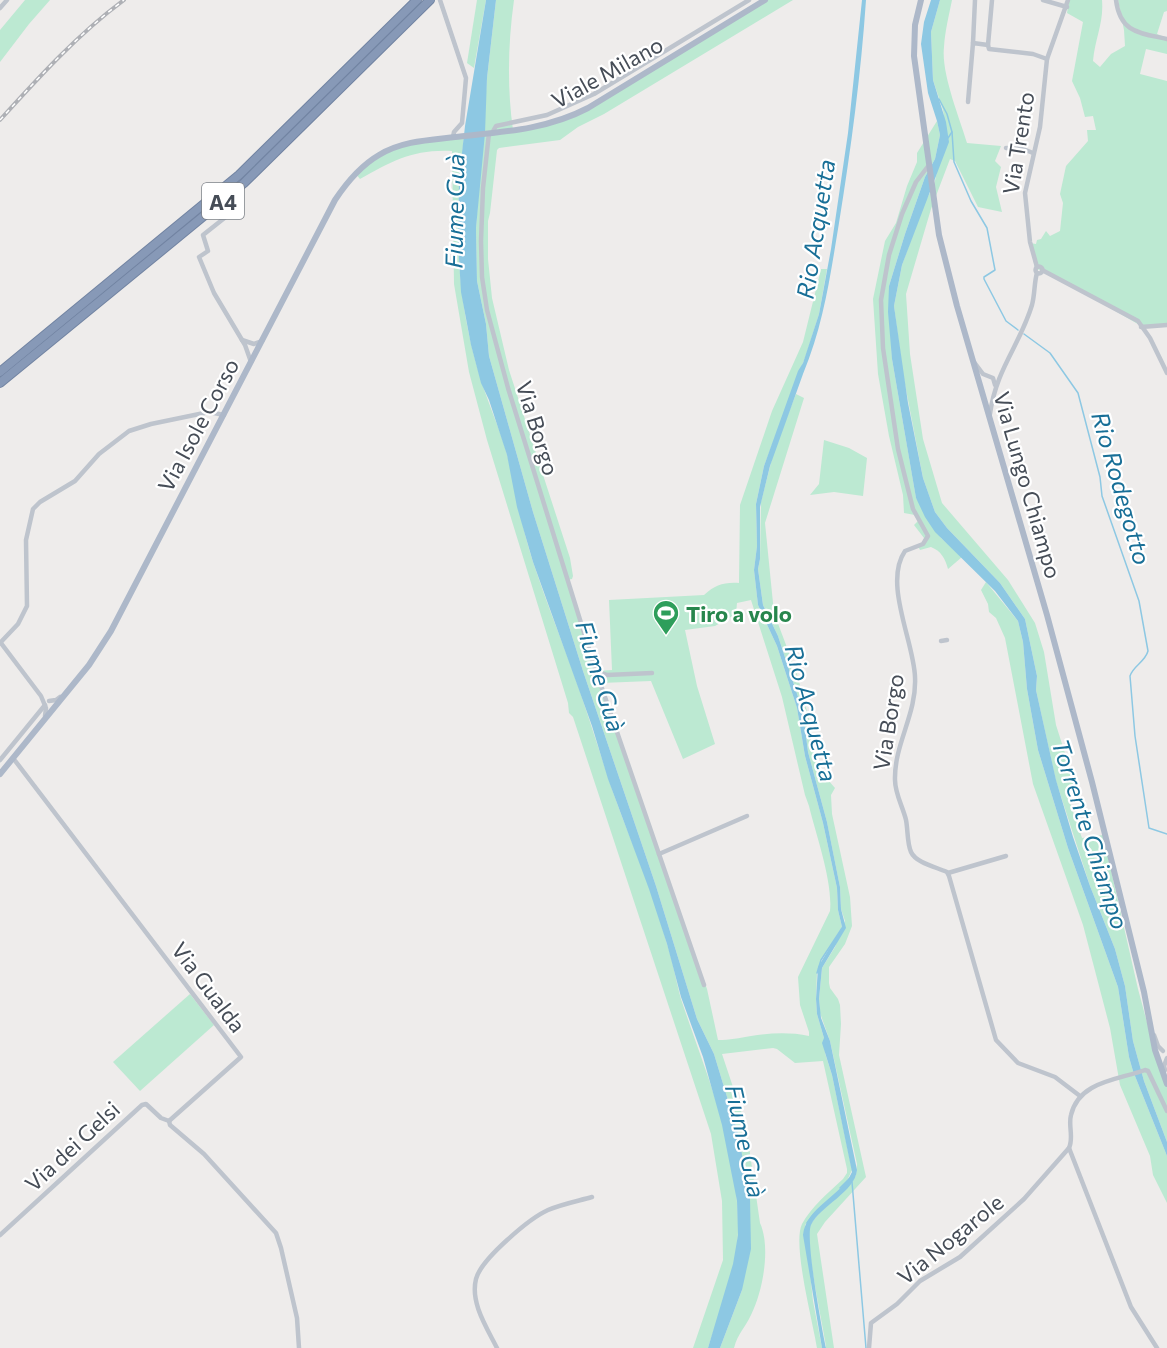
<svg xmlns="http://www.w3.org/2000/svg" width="1167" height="1348" font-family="Commissioner,sans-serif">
	<rect width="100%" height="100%" fill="#eeeceb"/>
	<!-- green -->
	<g fill="#bce9d2" fill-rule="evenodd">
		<polygon points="25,0 50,0 29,24 0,62 0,30"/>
		<polygon points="477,0 486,0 474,68 467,63"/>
		<path d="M496,0h18c-6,43 -7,87 -1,130l59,-14 192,-116h29l-189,114 -26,13 -18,13 -61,8 -2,2 -7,63 -2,8v38l4,39 17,72 61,188 3,18 -1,3 -5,1 30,91 15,-1 -3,-70 95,-5c11,-10 20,-13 35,-12l1,-78 32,-94 31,-69 18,-73h6l-8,45 -13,41 -42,111 -8,38 1,42 -3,24 4,35 19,41 20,62 8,48 18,67 14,65 1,22 4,17 -21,33 -4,12 -1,27 1,15 7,24 1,15 7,22 20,95 -6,13 -41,42 8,76 9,47h-5c-4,-26 -25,-104 -15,-124 9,-17 27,-32 41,-45l4,-6v-4l-24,-108 -28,2 -18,-14 -4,-1 -51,6 24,72 14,97c11,24 3,68 -9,92 -6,13 -13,18 -17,33h-14l22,-58 -4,-157 -24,-79 -17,-35 -41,-133 -73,-215 -50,-159 -44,-156 -3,-32 -9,-43 -1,-53 11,-150zM751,600l31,97 23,98 4,11c7,29 24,76 21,105l-32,66 2,28 9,27v4c-19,-4 -39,-3 -58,0 -12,2 -21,4 -33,4l-11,-51 -106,-306 50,-2 32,78 32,-15 -18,-58 -12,-56 30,-4 21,-12 1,-11z"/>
		<path d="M940,0h12c-3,15 -7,31 -8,47 -3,26 15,69 23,96l34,3 -6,15 6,6 -5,20 6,25 -24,-5 -23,-46 -5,-2 -19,50 -25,85 4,60 13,85 19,64 66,77 27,43 9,29 12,73 15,47 4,25 -5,6 12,35 21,-3 35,154 21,78 8,18v57l-23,-61 -11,-40 -8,-55 -10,-37 -25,-63 -34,-105 -20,-91 1,-14 -12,-57 -25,-36 -53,-55 -12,-16 -12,-34 -20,-104 -9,-68 8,-41 21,-59 11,-21 12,-53 -3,-22 -10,-30 -2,-48z"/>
		<path d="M1069,0h33c2,23 -7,38 -9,61l7,6 11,-13 14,-8 -1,-16 -6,-30h49v11l-3,1 -7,22 10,4v16l-21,-5 -6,25 27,7v243l-24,3 -97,-56 -11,-2 -5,-26 6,1 1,-4 4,-1 5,-8 4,5 10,-5 3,-28 -3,-9 6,-28 22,-25 -1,-11h9l-3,-14 -8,1 -5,-19 -8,-17 11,-59 -16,-9z"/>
		<path d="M937,121l3,14 -5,24 -10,18 -20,57 -16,52 3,73 24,139 25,40 21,19 -14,12c-3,-11 -7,-18 -17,-22l-11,3 -2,-4 4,-2 2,-6 -10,-13 4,-4 -3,-6 -11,-2 -1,-18 -14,-59 -11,-62 -5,-75 12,-58 11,-18 11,-37 10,-24v-9z"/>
		<path d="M464,136c-10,86 -9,161 17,244 8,26 20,51 27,78 8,35 14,70 25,104 12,36 26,72 39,107 13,36 24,72 36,108 12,38 29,75 42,113 6,18 12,36 17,54 6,18 9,37 14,55 25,75 59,152 57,233 0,33 -20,84 -30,116h-15l30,-88 -1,-59 -11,-67 -138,-417 -4,-4 -1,-10 -81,-263 -18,-68 -15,-88 -2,-133c-38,-2 -60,10 -92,28l-5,-6 12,-9 35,-19z"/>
		<path d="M796,394l8,4 -39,125 9,90 23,61 14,52 5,32 5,14 14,16 -4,7 1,19 18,83 2,29 -7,18 -16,23v16l1,5 8,11 2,6 1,19 -2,31 27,122 -41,45 -8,12 17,114h-8v-2c-3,-20 -22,-107 -16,-120 7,-14 31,-32 42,-44l4,-7 1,-11 -27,-123 -10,-28 -1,-14 3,-31 13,-21 10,-26 -4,-12 -1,-22 -13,-65 -19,-70 -5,-40 -25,-76 -15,-31 -5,-36 2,-10 1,-57 14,-55z"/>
		<polygon points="824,440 849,448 867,458 863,496 834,492 810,495 819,484"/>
		<polygon points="986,582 1018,621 1023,642 1027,689 1038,750 1068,848 1118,987 1129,1057 1133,1071 1167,1156 1167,1203 1153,1175 1150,1156 1120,1085 1110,1028 1083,925 1033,784 1005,638 996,618 989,612 988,604 981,590"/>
		<polygon points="190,994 214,1025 140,1091 113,1062"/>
	</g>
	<!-- water -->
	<g fill="#8dc8e3">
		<polygon points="486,0 496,0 487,78 485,133 476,228 477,281 486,324 489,356 533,512 583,671 656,886 697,1019 714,1054 738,1133 750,1198 751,1249 742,1290 720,1348 708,1348 733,1264 738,1235 737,1201 722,1125 703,1057 681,997 667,944 649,889 608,779 592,726 533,562 517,507 507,455 489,400 481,383 471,345 461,292 458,242 459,179 465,126"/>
		<path d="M862,0h4c-5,74 -15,149 -27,223 -9,54 -15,100 -36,151l-33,92 -10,41v52l-2,10 5,36 15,31 25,76 5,40 19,70 13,65 1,22 5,19 -24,40 -3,31 2,19 9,23 27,129c-2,22 -37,36 -46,55 -6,12 11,105 15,123h-4l-19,-113c3,-28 39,-39 49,-63l-20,-97 -10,-32 2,-5 -7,-24 -1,-15 2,-32 24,-40 -4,-17 -1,-22 -14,-65 -18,-67 -8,-48 -20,-62 -19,-41 -4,-35 3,-24 -1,-42 8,-38 34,-95 5,-8 16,-49 12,-65 17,-116z"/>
		<polygon points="931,0 940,0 931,32 933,80 946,122 949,142 902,265 894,306 908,403 923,478 935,512 947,528 1000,583 1025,619 1037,676 1036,690 1056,780 1073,837 1090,886 1115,949 1125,986 1133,1041 1144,1081 1167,1142 1167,1156 1133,1071 1129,1057 1118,987 1068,848 1038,750 1027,689 1023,642 1018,621 995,591 935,532 925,517 916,498 912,475 892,359 888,312 889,286 905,234 925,177 935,159 940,135 937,121 928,93 921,44 924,22"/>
	</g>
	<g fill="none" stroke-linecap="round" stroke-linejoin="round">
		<!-- stream -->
		<g stroke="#8dc8e3" stroke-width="1.5">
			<polyline points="939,99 947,114 952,132 954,162 971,201 987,228 995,270 984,277 984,279 1006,321 1018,330"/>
			<polyline points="948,138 952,132"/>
			<path d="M1024,334l26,19 28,40 22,84 2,19 37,105 9,50c-3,11 -15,15 -18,25l5,60 14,92 18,6"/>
			<polyline points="817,973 821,960 842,928"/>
			<polyline points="852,1182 866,1348"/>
			<polyline points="840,1188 849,1179"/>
			<polyline points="807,1223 813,1215"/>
		</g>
		<!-- highway casing -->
		<g stroke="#7284a2" stroke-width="10">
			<g id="highway">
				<polyline points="0,372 239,175 417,0"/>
				<polyline points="0,383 244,183 430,0"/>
			</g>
		</g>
		<!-- minor -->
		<g stroke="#bec4cd" stroke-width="4.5">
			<polyline points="440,0 466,78 462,123 454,132 453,137"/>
			<polyline points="992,0 988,45 989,49 1033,54 1047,59"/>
			<polyline points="1043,0 1067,7"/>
			<path d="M1116,0c4,33 24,33 51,39"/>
			<polyline points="0,8 7,0"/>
			<polyline points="973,43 975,0"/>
			<polyline points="968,102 973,43 988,45"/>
			<polyline points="489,133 483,188 481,241 482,277 487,310 508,388 595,668 704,985"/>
			<polyline points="492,133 496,126 547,115 594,94 749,0"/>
			<polyline points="1006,148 1023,149 1033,153"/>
			<path d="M929,165l-13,17 -14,32 -13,41 -8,45 2,48 15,101 15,60 15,27 -5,8 -18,7c-22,32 9,91 10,126 2,37 -21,67 -20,103 0,14 8,27 11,40 2,10 1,23 5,32 5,11 25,15 36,20l2,4 47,164 22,23 37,14 25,19"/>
			<polyline points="232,212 203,235 208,251 199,257 214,293 245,345 251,362"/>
			<circle cx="1039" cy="270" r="3.5"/>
			<polyline points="1037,267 1030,242 1025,193 1040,127 1047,59 1068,0"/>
			<polyline points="1042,270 1138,321 1150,338 1167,373"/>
			<polyline points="1141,327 1167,325"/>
			<polyline points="242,340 254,344 262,341"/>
			<polyline points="974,362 983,374 993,378 995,385"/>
			<path d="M990,414c6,-45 30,-69 42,-109 3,-11 2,-22 5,-32"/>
			<polyline points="941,641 947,640"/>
			<polyline points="0,643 18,624 27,606 26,540 33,509 40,502 75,481 99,454 129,431 151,424 209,412 224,415"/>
			<polyline points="1,643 41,696 46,708 45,716"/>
			<polyline points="597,672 607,675 652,673"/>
			<polyline points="49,701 56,700 60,697"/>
			<polyline points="13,758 241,1057 169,1121"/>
			<polyline points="0,760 45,705"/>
			<polyline points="659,854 747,816"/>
			<polyline points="948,873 1006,856"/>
			<polyline points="1154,1035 1158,1046 1163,1051"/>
			<polyline points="1165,1070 1164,1066 1167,1058"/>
			<polyline points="169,1121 170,1125 204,1154 276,1233 281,1248 297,1318 299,1348"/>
			<polyline points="1069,1148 1131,1307 1157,1348"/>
			<polyline points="0,1235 142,1105 146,1104 161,1118 169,1121"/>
			<path d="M497,1348c-10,-20 -27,-45 -21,-69 5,-20 54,-61 72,-69 14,-6 30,-9 44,-13"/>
			<path d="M869,1348l2,-25 26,-19 23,-23 40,-24 64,-58 45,-51c5,-11 -1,-22 2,-33 8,-34 47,-35 74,-45l3,1 19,40"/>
		</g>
		<!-- major -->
		<g stroke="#adb8c9" stroke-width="6">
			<polyline points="921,0 915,25 914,56 939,235 957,306 1047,615 1092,782 1144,992 1155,1050 1167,1084"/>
			<path d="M0,774l89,-109 22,-34 224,-431c12,-18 25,-34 44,-45 23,-14 50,-15 76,-18 46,-5 91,-7 133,-29l177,-108"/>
		</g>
		<!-- highway -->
		<use href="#highway" stroke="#8799b7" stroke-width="8"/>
		<!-- rail casing -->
		<g stroke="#aeb0b5" stroke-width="4">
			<path id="rail" d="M0,120c38,-42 78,-86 124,-120"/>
		</g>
		<!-- rail -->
		<use href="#rail" stroke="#fff" stroke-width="1.5" stroke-dasharray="4.5" stroke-linecap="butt"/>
	</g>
	<!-- icons -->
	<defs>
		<g id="stadium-pin" transform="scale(1.35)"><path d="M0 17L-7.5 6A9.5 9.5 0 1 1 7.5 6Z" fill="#2e9e5b" stroke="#fff"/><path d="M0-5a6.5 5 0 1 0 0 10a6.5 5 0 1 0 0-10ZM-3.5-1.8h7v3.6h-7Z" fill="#fff"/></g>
	</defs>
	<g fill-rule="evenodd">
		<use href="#stadium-pin" x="666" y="613"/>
	</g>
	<g text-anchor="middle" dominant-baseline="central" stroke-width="4.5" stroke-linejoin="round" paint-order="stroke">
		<!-- shield labels -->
		<rect fill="#fff" stroke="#7e8289" stroke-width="1.5" x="202" y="183" width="42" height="36" rx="4.5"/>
		<g font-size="21" font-weight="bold" fill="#464d57">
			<text x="223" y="201">A4</text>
		</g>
		<!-- street labels -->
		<g font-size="22" fill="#464d57" stroke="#fff">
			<text transform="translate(607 72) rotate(-29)">Viale Milano</text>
			<text transform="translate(1018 143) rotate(-81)">Via Trento</text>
			<text transform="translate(198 425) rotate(-62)">Via Isole Corso</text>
			<text transform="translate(538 428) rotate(73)">Via Borgo</text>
			<text transform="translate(1028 485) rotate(74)">Via Lungo Chiampo</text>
			<text transform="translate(888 722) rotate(-81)">Via Borgo</text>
			<text transform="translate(209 987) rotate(53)">Via Gualda</text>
			<text transform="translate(72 1146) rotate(-43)">Via dei Gelsi</text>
			<text transform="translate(950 1239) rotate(-39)">Via Nogarole</text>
		</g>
		<!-- leisure labels -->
		<g font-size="22" font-weight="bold" fill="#27864d" stroke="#fff" text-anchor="start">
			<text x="686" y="613">Tiro a volo</text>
		</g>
		<!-- water labels -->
		<g font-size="24" font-style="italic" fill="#186f97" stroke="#fff">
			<text transform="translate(454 211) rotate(-89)">Fiume Guà</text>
			<text transform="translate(815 229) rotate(-81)">Rio Acquetta</text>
			<text transform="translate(1122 488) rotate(74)">Rio Rodegotto</text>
			<text transform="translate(601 676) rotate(73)">Fiume Guà</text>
			<text transform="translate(812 713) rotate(75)">Rio Acquetta</text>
			<text transform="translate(1091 834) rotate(72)">Torrente Chiampo</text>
			<text transform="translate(746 1141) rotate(78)">Fiume Guà</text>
		</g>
	</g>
</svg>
